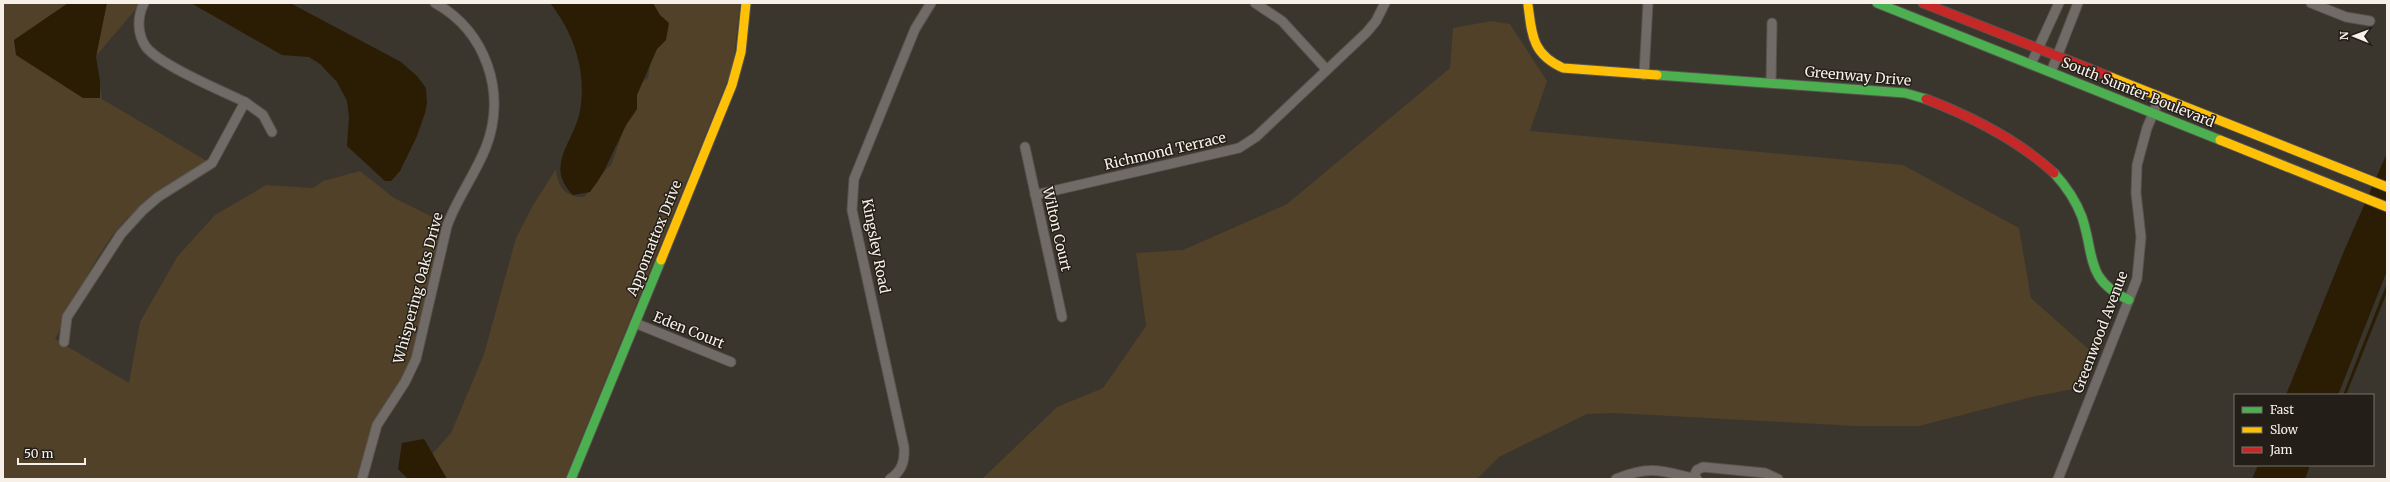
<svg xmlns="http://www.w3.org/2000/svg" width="2390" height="482" font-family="Merriweather,serif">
	<rect width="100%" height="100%" fill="#3a352d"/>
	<!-- green -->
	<g fill="#504128">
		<path d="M3,3h138l-45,53 7,-38 -9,33 8,48 105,62c-30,20 -62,38 -86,64 -28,33 -46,76 -66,114l74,44 11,-61 37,-65 38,-42 51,-30 47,3 10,-7 37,-10 34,27 55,27 -19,50 -4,42 -11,43 -37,63 -16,56h-359z"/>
		<path d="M644,3h96l-7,64 -168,412h-118l-15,-25 19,-21 33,-79 32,-116 16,-31 24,-38c1,17 10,29 28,28l14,-15 4,-9 9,-8 13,-36 12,-18 -1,-24 13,-9 4,-26z"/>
		<polygon points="1491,21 1510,24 1547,81 1530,131 1903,165 2019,228 2031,298 2094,354 2073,389 2032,397 1919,426 1855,426 1615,413 1587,414 1499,457 1477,479 982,479 1057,407 1103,388 1146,326 1136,253 1183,250 1287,204 1450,68 1453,28"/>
	</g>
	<!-- water -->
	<g fill="#2b1c04">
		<polygon points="68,3 107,3 96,57 100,81 100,98 83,98 16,55 14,40"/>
		<polygon points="191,3 290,3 401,62 417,76 426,88 427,103 425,113 417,136 400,171 391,181 385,181 347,146 349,117 347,101 337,82 320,64 309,57 282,55"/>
		<path d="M550,3h103l7,12 9,8 -3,17 -9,9 -20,46v14l-10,14 -24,50 -13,19 -17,3c-29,-30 1,-52 7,-84 7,-39 -6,-78 -30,-108z"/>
		<polygon points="2387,153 2387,271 2338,395 2286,395 2344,251"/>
		<polygon points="2387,283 2387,292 2346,395 2343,395"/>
		<polygon points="424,439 447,479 408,479 398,469 402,443"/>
		<polygon points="2258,465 2310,465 2305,479 2252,479"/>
	</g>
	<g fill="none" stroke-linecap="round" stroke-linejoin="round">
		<!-- street casing -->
		<g stroke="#58534d" stroke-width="11">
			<g id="street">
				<polyline points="1255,3 1282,21 1327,70"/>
				<polyline points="2311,3 2346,17 2370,21"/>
				<polyline points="2031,64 2059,3"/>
				<polyline points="2051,72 2078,3"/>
				<polyline points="1644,75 1648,3"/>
				<polyline points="1771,83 1772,23"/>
				<polyline points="245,102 263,115 272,132"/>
				<polyline points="1025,147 1062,317"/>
				<polyline points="1035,195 1239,148 1256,137 1367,32 1376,21 1385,3"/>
				<polyline points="635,323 731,362"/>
				<path d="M64,342l3,-25 54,-83 22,-24 15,-13 54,-34 33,-61c-23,-11 -85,-37 -99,-55 -9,-13 -9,-30 -2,-44"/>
				<polyline points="1693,478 1697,470 1703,467 1765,473 1778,479"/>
				<path d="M362,479l15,-54 28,-43 11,-23 31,-133c10,-28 28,-51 39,-79 21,-54 0,-116 -51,-144"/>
				<path d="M890,479c12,-8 15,-18 14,-32l-52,-237 2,-31 61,-150 16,-26"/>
				<path d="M1616,479c35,-14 45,-8 81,0"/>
				<polyline points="2058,479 2137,279 2141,237 2136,193 2137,165 2147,128 2160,97"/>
			</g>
		</g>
		<!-- fast casing -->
		<g stroke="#58534d" stroke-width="11">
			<g id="fast">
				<polyline points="1877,3 2220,140"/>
				<polyline points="1657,75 1905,93 1926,99"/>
				<path d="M2054,173c11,12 22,28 28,44 13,39 3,63 47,83"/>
				<polyline points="571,479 661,260"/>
			</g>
		</g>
		<!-- slow casing -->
		<g stroke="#58534d" stroke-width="11">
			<g id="slow">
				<path d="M1528,5c4,30 4,49 35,63l94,7"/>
				<polyline points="2108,76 2387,187"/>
				<polyline points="2220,140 2387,207"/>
				<polyline points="661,260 732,85 741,52 746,3"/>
			</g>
		</g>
		<!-- jam casing -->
		<g stroke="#58534d" stroke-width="11">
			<g id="jam">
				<polyline points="1923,3 2108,76"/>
				<path d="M1926,99c44,17 93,42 128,74"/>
			</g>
		</g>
		<!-- street -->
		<use href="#street" stroke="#706b66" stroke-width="9"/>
		<!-- fast -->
		<use href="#fast" stroke="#4caf50" stroke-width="9"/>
		<!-- slow -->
		<use href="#slow" stroke="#ffc107" stroke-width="9"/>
		<!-- jam -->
		<use href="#jam" stroke="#c62828" stroke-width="9"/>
	</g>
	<g text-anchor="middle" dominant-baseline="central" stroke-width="3" stroke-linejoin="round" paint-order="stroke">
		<!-- street labels -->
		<g font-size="14" fill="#f6f0e8" stroke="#231e18">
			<text transform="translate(1858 76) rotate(5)">Greenway Drive</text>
			<text transform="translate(2138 92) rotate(22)">South Sumter Boulevard</text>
			<text transform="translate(1165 151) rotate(-13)">Richmond Terrace</text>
			<text transform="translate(1057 229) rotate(77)">Wilton Court</text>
			<text transform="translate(654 238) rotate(-68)">Appomattox Drive</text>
			<text transform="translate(876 246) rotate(79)">Kingsley Road</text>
			<text transform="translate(418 288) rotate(-75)">Whispering Oaks Drive</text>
			<text transform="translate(689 330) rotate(22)">Eden Court</text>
			<text transform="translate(2100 332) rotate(-69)">Greenwood Avenue</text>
		</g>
	</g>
	<!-- border -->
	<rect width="2390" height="482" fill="none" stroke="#f6f0e8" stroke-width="8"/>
	<!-- legend -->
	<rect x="2234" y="394" width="140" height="72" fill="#231e18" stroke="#77726b"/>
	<rect x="2242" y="407" width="20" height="6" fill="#4caf50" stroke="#77726b"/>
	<text x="2270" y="414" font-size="12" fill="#f6f0e8">Fast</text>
	<rect x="2242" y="427" width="20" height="6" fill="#ffc107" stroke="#77726b"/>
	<text x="2270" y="434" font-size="12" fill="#f6f0e8">Slow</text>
	<rect x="2242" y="447" width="20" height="6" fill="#c62828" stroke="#77726b"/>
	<text x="2270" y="454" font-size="12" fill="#f6f0e8">Jam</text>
	<!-- north arrow -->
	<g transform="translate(2354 36) rotate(271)" stroke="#231e18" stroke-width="3" paint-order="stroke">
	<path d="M0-3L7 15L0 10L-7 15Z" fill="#f6f0e8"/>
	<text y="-6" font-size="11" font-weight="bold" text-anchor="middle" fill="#f6f0e8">N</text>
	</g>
	<!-- scale -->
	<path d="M18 458v6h67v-6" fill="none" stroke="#f6f0e8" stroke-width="2"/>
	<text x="24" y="458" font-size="12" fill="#f6f0e8" stroke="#231e18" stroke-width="3" paint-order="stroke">50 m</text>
</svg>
